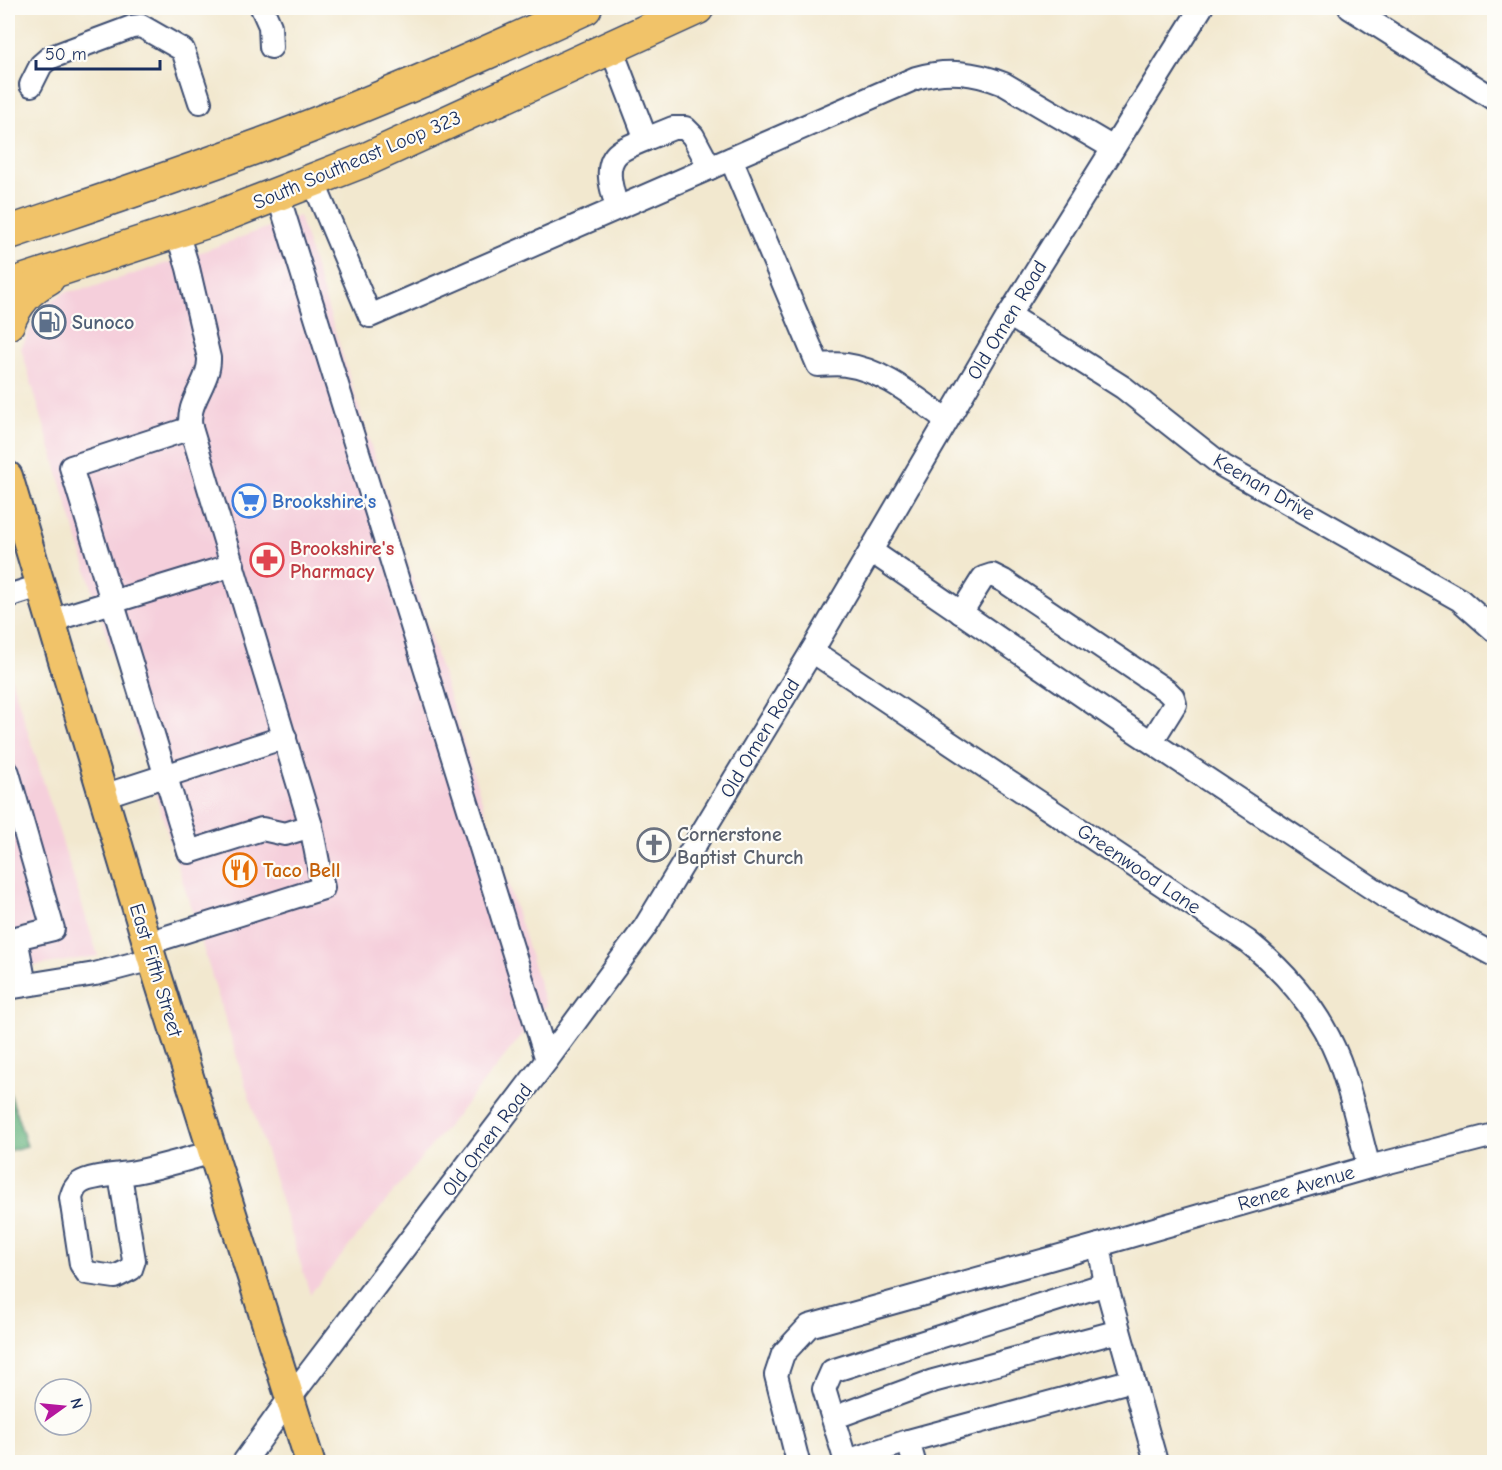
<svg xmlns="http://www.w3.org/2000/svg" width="1502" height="1470" font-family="'Comic Neue',sans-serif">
	<rect width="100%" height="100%" fill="#fdfcf7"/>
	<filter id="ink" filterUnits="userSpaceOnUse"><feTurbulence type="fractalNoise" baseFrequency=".0167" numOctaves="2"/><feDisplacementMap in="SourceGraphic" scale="12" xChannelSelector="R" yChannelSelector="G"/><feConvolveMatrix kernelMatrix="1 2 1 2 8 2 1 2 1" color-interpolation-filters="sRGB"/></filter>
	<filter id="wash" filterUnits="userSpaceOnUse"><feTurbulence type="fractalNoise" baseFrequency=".008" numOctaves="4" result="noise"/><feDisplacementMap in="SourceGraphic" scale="24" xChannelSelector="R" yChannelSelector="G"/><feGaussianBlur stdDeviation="1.35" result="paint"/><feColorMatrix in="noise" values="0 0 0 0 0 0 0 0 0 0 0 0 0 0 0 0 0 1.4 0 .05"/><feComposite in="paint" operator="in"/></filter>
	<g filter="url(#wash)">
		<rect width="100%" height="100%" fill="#f2e8cf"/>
		<!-- built -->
		<g fill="#f5cfdb">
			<polygon points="299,216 546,1006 310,1294 93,591 21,348 41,308 65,292 90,288 204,251"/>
			<polygon points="8,668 98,956 8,970"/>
		</g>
		<!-- forest -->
		<polygon fill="#60b07a" stroke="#3e706c" stroke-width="1.5" points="8,1087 27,1146 8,1151"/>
	</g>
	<g filter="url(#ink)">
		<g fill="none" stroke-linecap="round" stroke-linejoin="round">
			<!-- minor casing -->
			<g stroke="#3b4b6f" stroke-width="26">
				<g id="minor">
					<polyline points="262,8 270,26 271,47"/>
					<polyline points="1350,8 1494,99"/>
					<polyline points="611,48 646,139 673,128 685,128 693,136 710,168"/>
					<polyline points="31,85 41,65 49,58 132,27 141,26 183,50 200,102"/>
					<path d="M731,159l87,206c9,0 19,-2 28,0 38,5 71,34 101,55"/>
					<path d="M313,181l57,135 546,-238c31,-9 58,-6 88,6l109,64"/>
					<polyline points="278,195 547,1060"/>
					<path d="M617,208c-4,-16 -14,-40 0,-54 7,-7 21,-11 29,-15"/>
					<polyline points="1009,315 1124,388 1223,466 1460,600 1494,630"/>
					<polyline points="191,428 71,467 189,852 262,829 285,834 311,826"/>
					<polyline points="871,551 1118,720 1384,896 1494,955"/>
					<polyline points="8,596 40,586"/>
					<polyline points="961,613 983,578 992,575 1004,581 1167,691 1173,697 1175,704 1152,741"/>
					<polyline points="50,621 233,565"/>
					<path d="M812,651l435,290c40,32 73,71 92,119 13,34 20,72 30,107"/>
					<polyline points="8,773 53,929 16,938 25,985"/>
					<polyline points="103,796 285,737"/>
					<path d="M148,943l175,-55 -12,-62 -120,-398c-6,-25 19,-45 18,-70l-21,-90 -11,-36"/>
					<polyline points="8,988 95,974 152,959"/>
					<path d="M120,1175l14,85 -3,9 -16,8 -28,-4 -6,-9 -10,-66c2,-6 3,-11 9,-15 11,-8 41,-8 55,-11 26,-5 52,-13 78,-20"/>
					<polyline points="1099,1245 1369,1167 1494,1135"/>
					<polyline points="833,1418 933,1381 1119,1331"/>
					<polyline points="244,1462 290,1398 547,1060 645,927 812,651 1009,315 1201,8"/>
					<polyline points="798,1462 776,1375 783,1354 809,1326 1099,1245 1106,1284 1156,1462"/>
					<polyline points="844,1462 908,1441"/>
					<polyline points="846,1462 824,1389 832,1371 1106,1284"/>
					<polyline points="914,1462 908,1441 1133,1380"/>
				</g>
			</g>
			<!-- major casing -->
			<g stroke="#3b4b6f" stroke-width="32">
				<polyline id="major" points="8,476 152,959 310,1462"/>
			</g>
			<!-- highway casing -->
			<g stroke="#3b4b6f" stroke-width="36">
				<g id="highway">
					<path d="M8,233c82,-28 164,-55 245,-85 113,-42 224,-90 332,-140"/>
					<polyline points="8,286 208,221 365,160 697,8"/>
					<path d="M8,323c8,-20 20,-34 40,-45"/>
				</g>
			</g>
			<!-- minor -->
			<use href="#minor" stroke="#fff" stroke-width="22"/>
			<!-- major -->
			<use href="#major" stroke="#f1c369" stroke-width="28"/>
			<!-- highway -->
			<use href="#highway" stroke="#f1c369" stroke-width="33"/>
		</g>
	</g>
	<!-- icons -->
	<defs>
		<g id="fuel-ring" transform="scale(1.725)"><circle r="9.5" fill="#fdfcf7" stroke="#5c6f8a" stroke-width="1.5"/><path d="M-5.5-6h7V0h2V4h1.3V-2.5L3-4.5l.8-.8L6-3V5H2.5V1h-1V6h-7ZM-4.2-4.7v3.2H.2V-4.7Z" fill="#5c6f8a"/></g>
		<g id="supermarket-ring" transform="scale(1.725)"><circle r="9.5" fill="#fdfcf7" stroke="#3f7fe0" stroke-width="1.5"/><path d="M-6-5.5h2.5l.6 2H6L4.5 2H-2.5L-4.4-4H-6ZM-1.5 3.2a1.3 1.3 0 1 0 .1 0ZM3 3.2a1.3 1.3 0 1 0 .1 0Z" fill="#3f7fe0"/></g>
		<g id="pharmacy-ring" transform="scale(1.725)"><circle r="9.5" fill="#fdfcf7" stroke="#e0444e" stroke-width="1.5"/><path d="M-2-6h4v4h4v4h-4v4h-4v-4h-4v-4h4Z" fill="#e0444e"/></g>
		<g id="church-ring" transform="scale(1.725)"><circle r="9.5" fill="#fdfcf7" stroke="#6b7280" stroke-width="1.5"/><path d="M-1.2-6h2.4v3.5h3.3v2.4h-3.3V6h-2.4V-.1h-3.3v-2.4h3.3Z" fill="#6b7280"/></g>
		<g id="restaurant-ring" transform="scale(1.725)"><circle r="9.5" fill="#fdfcf7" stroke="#e8710a" stroke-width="1.5"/><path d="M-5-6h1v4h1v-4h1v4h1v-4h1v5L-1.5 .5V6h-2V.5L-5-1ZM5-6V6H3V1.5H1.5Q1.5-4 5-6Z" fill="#e8710a"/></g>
	</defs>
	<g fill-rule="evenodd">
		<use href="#fuel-ring" x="49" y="322"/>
		<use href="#supermarket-ring" x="249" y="501"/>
		<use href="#pharmacy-ring" x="267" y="560"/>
		<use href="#church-ring" x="654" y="845"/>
		<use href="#restaurant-ring" x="240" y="870"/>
	</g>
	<g text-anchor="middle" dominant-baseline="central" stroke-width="4.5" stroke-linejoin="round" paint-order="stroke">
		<!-- street labels -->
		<g font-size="20" fill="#1b2f5e" stroke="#fdfcf7">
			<text transform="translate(357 160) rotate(-23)">South Southeast Loop 323</text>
			<text transform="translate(1007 320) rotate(-59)">Old Omen Road</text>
			<text transform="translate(1264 487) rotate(30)">Keenan Drive</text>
			<text transform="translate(760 738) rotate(-59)">Old Omen Road</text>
			<text transform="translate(1139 869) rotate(34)">Greenwood Lane</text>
			<text transform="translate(156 970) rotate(73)">East Fifth Street</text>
			<text transform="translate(487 1140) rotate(-53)">Old Omen Road</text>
			<text transform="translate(1296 1188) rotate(-16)">Renee Avenue</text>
		</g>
		<!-- service labels -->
		<g font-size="20" font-weight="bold" fill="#4e5e75" stroke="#fdfcf7" text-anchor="start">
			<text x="72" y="322">Sunoco</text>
		</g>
		<!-- shop labels -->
		<g font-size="20" font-weight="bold" fill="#366cbe" stroke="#fdfcf7" text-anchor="start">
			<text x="272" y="501">Brookshire's</text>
		</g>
		<!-- health labels -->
		<g font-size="20" font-weight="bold" fill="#be3a42" stroke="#fdfcf7" text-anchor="start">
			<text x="290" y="548">Brookshire's<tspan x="290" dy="23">Pharmacy</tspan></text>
		</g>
		<!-- worship labels -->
		<g font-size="20" font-weight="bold" fill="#5b616d" stroke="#fdfcf7" text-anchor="start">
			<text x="677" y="834">Cornerstone<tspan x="677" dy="23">Baptist Church</tspan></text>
		</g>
		<!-- food labels -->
		<g font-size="20" font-weight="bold" fill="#c56008" stroke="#fdfcf7" text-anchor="start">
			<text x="263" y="870">Taco Bell</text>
		</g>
	</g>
	<!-- margin -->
	<rect width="1502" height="1470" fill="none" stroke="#fdfcf7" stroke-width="30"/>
	<!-- north arrow -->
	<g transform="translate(63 1407) rotate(75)"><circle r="28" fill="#fdfcf7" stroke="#a3aaba" stroke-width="1.5"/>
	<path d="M0-4.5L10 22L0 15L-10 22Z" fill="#b5179e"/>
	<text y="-9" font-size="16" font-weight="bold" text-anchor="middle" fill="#1b2f5e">N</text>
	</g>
	<!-- scale -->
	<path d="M36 60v9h124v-9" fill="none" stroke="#1b2f5e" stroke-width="3"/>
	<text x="45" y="60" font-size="18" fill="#1b2f5e" stroke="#fdfcf7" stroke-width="4.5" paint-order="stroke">50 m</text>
</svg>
